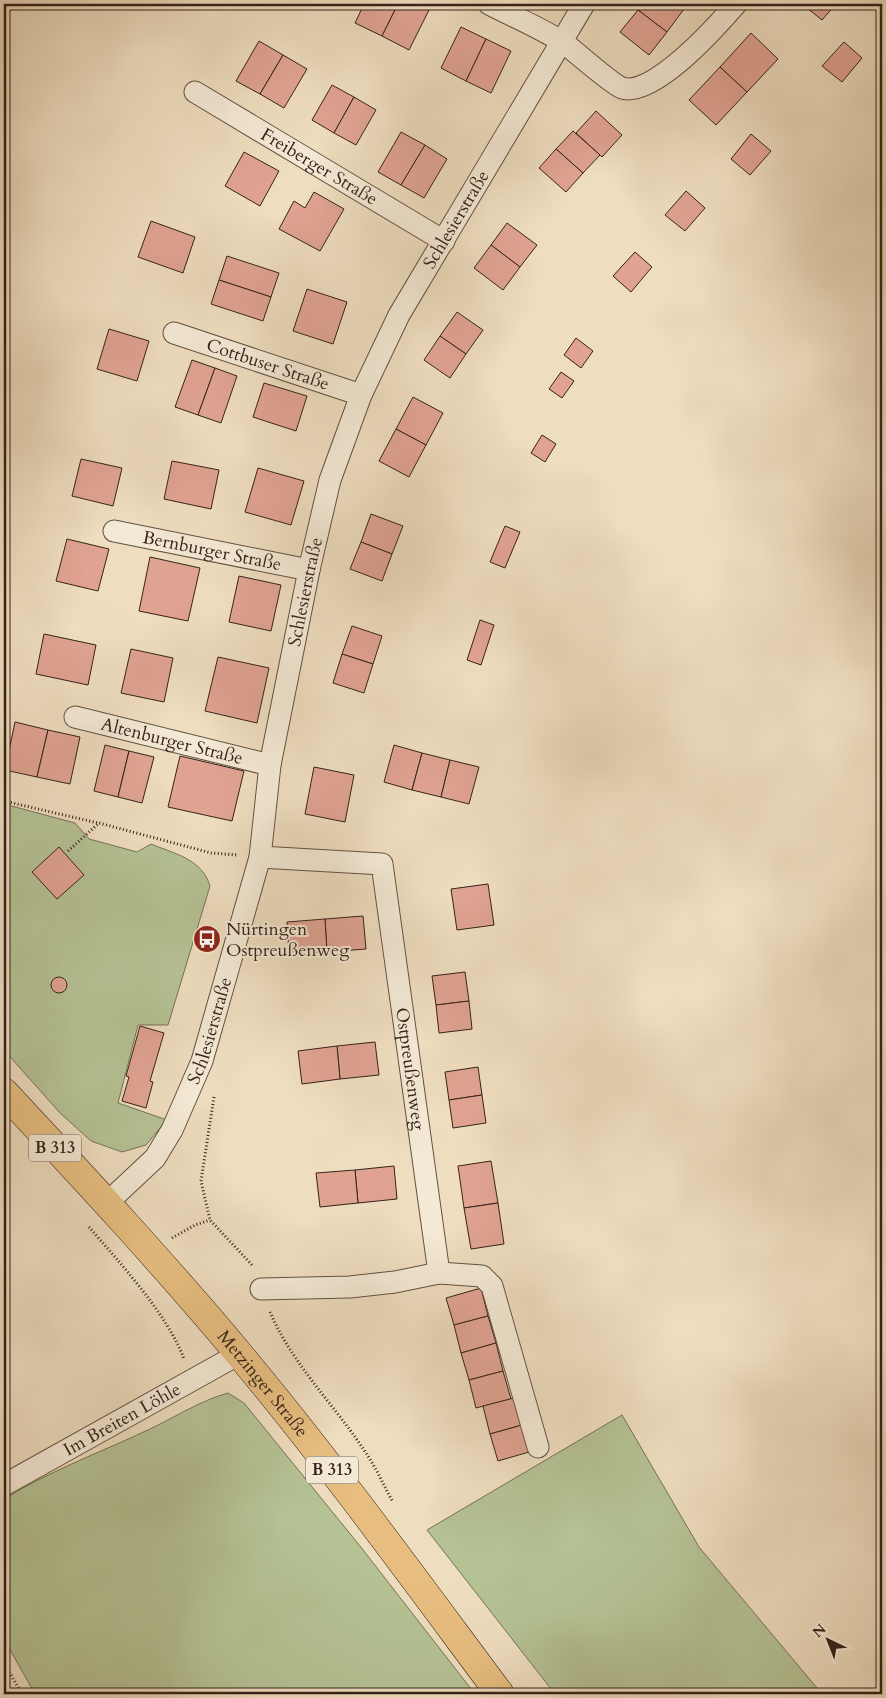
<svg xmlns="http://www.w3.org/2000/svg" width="886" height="1698" font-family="Cardo,serif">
	<rect width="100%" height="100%" fill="#eeddbf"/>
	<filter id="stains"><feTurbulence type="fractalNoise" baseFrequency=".004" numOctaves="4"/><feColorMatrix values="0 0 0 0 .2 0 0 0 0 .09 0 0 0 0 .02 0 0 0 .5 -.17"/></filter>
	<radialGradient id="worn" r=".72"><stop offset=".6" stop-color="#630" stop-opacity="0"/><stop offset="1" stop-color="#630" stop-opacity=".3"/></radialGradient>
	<!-- green -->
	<g fill="#b5c294" stroke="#757257">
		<path d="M4,804l71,19 14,16 48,13 14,-8c24,10 51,15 59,42l-42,139h-30l-20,78 49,17 -21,25 -24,7 -31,-11 -31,-28 -56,-63z"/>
		<path d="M228,1393l16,10 116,143 115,148h-440l-31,-55v-140c47,-29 98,-47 148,-71 25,-12 48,-27 76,-35z"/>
		<polygon points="622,1415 699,1547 822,1694 555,1694 427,1530"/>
	</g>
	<!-- building -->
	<g fill="#e0a392" stroke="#35221a">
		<polygon points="364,4 398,4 382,36 355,23"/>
		<polygon points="398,4 423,4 430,8 409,50 382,36"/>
		<polygon points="642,4 677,4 684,9 667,32 638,10"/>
		<polygon points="802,4 836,4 822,20"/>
		<polygon points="638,10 667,32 649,55 620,32"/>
		<polygon points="461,27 486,39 466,81 441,68"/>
		<polygon points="751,33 778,59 747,92 720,67"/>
		<polygon points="486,39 511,51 491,93 466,81"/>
		<polygon points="259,41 283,55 260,94 236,81"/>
		<polygon points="844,42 862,58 842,82 822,66"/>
		<polygon points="283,55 307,69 284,108 260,94"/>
		<polygon points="720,67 747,92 716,125 689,100"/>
		<polygon points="332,85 354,97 334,133 312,120"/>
		<polygon points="354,97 376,110 356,145 334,133"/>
		<polygon points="596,111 622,135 602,157 576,133"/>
		<polygon points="573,131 600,155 583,173 556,149"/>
		<polygon points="401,132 425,145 401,185 378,172"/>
		<polygon points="751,134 771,151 750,175 731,159"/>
		<polygon points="425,145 447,159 424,198 401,185"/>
		<polygon points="556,149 583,173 566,192 539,168"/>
		<polygon points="244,152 279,171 260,206 225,186"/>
		<polygon points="686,191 705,208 685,231 665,215"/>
		<polygon points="314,192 344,209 320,251 279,229 294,201 305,208"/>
		<polygon points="151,221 195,237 183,273 138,257"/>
		<polygon points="507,223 537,245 520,267 491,245"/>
		<polygon points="491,245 520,267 503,290 474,268"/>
		<polygon points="635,252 652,267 631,292 613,276"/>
		<polygon points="227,256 279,273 271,297 219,280"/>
		<polygon points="219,280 271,297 263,321 211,304"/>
		<polygon points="307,289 347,302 333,344 293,331"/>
		<polygon points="457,312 483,330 466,354 440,336"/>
		<polygon points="109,329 149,341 137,381 97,369"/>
		<polygon points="440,336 466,354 450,378 424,360"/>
		<polygon points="576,338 593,351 581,368 564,355"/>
		<polygon points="192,360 215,368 198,415 175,407"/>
		<polygon points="215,368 237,376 221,423 198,415"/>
		<polygon points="561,372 574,381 562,398 549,389"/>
		<polygon points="264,383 307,396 296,431 253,417"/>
		<polygon points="413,397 443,413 426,445 396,429"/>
		<polygon points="396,429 426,445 409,477 379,461"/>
		<polygon points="542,435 556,444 545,462 531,453"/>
		<polygon points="81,459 122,468 113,506 72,496"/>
		<polygon points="172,461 219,470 211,509 164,499"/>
		<polygon points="258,468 304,481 291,525 245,512"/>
		<polygon points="371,514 403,526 392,554 361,542"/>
		<polygon points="505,526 520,532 505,568 490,562"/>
		<polygon points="67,539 109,549 98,591 56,581"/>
		<polygon points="361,542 392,554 382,581 350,569"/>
		<polygon points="150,557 200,568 188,621 139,611"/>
		<polygon points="239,576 281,585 271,631 229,622"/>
		<polygon points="480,620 494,625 481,665 467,660"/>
		<polygon points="352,626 382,636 373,664 342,654"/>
		<polygon points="44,634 96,645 88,685 36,674"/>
		<polygon points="131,649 173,658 164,702 121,693"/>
		<polygon points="342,654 373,664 364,693 333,683"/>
		<polygon points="218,657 269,668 257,723 205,711"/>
		<polygon points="15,722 48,730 37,777 5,770"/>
		<polygon points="48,730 80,737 70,784 37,777"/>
		<polygon points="105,745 129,751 118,797 94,791"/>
		<polygon points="394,745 422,753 412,790 384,782"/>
		<polygon points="129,751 154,757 142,803 118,797"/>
		<polygon points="422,753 450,760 441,797 412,790"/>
		<polygon points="180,756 244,771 232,821 168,807"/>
		<polygon points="450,760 479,767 469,804 441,797"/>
		<polygon points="314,767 354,775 345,822 305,814"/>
		<polygon points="59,847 84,875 57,899 32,872"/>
		<polygon points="488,884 494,925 457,930 451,889"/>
		<polygon points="363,916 366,949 327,952 325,919"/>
		<polygon points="325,919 327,952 289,954 287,922"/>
		<polygon points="465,972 469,1001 436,1005 432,976"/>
		<circle cx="59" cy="985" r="8"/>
		<polygon points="469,1001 472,1029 439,1033 436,1005"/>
		<polygon points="140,1026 164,1033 150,1081 153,1082 146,1108 122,1101 129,1077 126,1076"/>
		<polygon points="375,1042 379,1075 340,1079 337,1046"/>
		<polygon points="337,1046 340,1079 302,1084 298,1051"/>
		<polygon points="478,1067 482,1095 449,1100 445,1072"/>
		<polygon points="482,1095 486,1123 453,1128 449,1100"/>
		<polygon points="491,1161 498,1203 464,1208 458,1166"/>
		<polygon points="394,1166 397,1199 358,1203 355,1170"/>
		<polygon points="355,1170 358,1203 320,1207 316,1173"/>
		<polygon points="498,1203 504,1244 471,1249 464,1208"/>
		<polygon points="481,1288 488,1316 454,1325 446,1298"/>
		<polygon points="488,1316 496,1343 461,1353 454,1325"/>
		<polygon points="496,1343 503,1371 469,1380 461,1353"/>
		<polygon points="503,1371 511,1399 476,1408 469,1380"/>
		<polygon points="514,1398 522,1425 490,1434 483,1406"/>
		<polygon points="522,1425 529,1452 498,1461 490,1434"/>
	</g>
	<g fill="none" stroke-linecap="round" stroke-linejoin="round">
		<!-- minor casing -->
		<g stroke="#635143" stroke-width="23">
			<g id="minor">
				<path d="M489,4c25,13 52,24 75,39 12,9 47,41 58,45 31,10 95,-62 114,-84"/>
				<path id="s1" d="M195,92l249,149"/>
				<path id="s2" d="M174,333l187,62"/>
				<path id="s3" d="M114,531l195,39"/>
				<path id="s4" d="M75,717l195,48"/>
				<path id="s5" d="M260,857l122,7 57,409 -44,9 -45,5 -89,2"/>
				<path id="s6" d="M107,1203l48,-45 17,-28 30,-69 58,-204 10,-92 39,-195 21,-90 31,-85 38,-80 185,-311"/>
				<polyline points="439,1273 482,1276 492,1286 538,1447"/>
				<path id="s7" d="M4,1485l235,-131"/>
			</g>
		</g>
		<!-- primary casing -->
		<g stroke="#35221a" stroke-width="29">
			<g id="primary">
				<path id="s8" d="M4,1092c80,86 160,172 236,263 91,109 175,225 260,339"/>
			</g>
		</g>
		<!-- path -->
		<g stroke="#35221a" stroke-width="3" stroke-dasharray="1 2.5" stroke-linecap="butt">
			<polyline points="4,801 98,823"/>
			<polyline points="68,851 99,823 211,853 237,855"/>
			<polyline points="214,1097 201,1181 210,1220 253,1266"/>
			<path d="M89,1227c31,36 79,88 95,132"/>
			<polyline points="172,1238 195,1225 210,1220"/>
			<path d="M270,1312c24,56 70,98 101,149 8,13 14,27 22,41"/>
			<polyline points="4,1663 22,1694"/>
		</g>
		<!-- minor -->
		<use href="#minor" stroke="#f4e9d5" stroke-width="21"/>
		<!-- primary -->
		<use href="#primary" stroke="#e7be80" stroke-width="28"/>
	</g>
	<!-- icons -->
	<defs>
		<g id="bus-disc" transform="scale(1.4375)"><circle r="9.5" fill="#8f2418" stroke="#f4e9d5"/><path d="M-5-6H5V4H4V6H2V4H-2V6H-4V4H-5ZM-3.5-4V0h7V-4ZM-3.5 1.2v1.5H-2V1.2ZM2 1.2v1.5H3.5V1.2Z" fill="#fff"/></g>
	</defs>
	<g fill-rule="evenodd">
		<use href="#bus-disc" x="207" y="939"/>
	</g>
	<g text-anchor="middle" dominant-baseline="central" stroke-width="4" stroke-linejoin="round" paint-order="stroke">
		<!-- shield labels -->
		<g fill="#f4e9d5" stroke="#6e5e52" stroke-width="1">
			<rect x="29" y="1134.5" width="52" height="27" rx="4"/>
			<rect x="306" y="1456.5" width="52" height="27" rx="4"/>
		</g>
		<g font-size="16" font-weight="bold" fill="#35221a">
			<text x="55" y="1148">B 313</text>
			<text x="332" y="1470">B 313</text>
		</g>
		<!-- street labels -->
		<g font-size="18" fill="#35221a" stroke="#f4e9d5">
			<text stroke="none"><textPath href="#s1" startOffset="145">Freiberger Straße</textPath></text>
			<text stroke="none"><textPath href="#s6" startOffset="1060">Schlesierstraße</textPath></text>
			<text stroke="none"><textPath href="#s2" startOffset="99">Cottbuser Straße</textPath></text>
			<text stroke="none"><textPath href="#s3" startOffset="100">Bernburger Straße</textPath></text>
			<text stroke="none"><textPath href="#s6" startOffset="655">Schlesierstraße</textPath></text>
			<text stroke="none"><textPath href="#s4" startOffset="100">Altenburger Straße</textPath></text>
			<text stroke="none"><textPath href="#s6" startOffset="205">Schlesierstraße</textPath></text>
			<text stroke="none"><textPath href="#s5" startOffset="329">Ostpreußenweg</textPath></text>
			<text stroke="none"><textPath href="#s8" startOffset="390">Metzinger Straße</textPath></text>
			<text stroke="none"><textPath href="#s7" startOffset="135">Im Breiten Löhle</textPath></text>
		</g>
		<!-- poi labels -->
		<g font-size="18" fill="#35221a" stroke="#f4e9d5" text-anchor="start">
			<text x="226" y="929">Nürtingen<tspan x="226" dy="21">Ostpreußenweg</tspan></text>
		</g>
	</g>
	<!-- margin -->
	<rect width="886" height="1698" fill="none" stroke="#eeddbf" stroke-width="20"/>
	<rect x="5" y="5" width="876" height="1688" fill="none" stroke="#35221a" stroke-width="2.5"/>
	<rect x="10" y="10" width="866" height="1678" fill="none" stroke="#35221a"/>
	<!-- north arrow -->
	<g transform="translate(828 1640) rotate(317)" stroke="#f4e9d5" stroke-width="4" paint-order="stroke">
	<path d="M0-4L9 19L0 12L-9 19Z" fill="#35221a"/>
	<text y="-8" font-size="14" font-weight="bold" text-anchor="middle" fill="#35221a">N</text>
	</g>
	<rect width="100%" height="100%" filter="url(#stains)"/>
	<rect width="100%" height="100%" fill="url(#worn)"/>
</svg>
